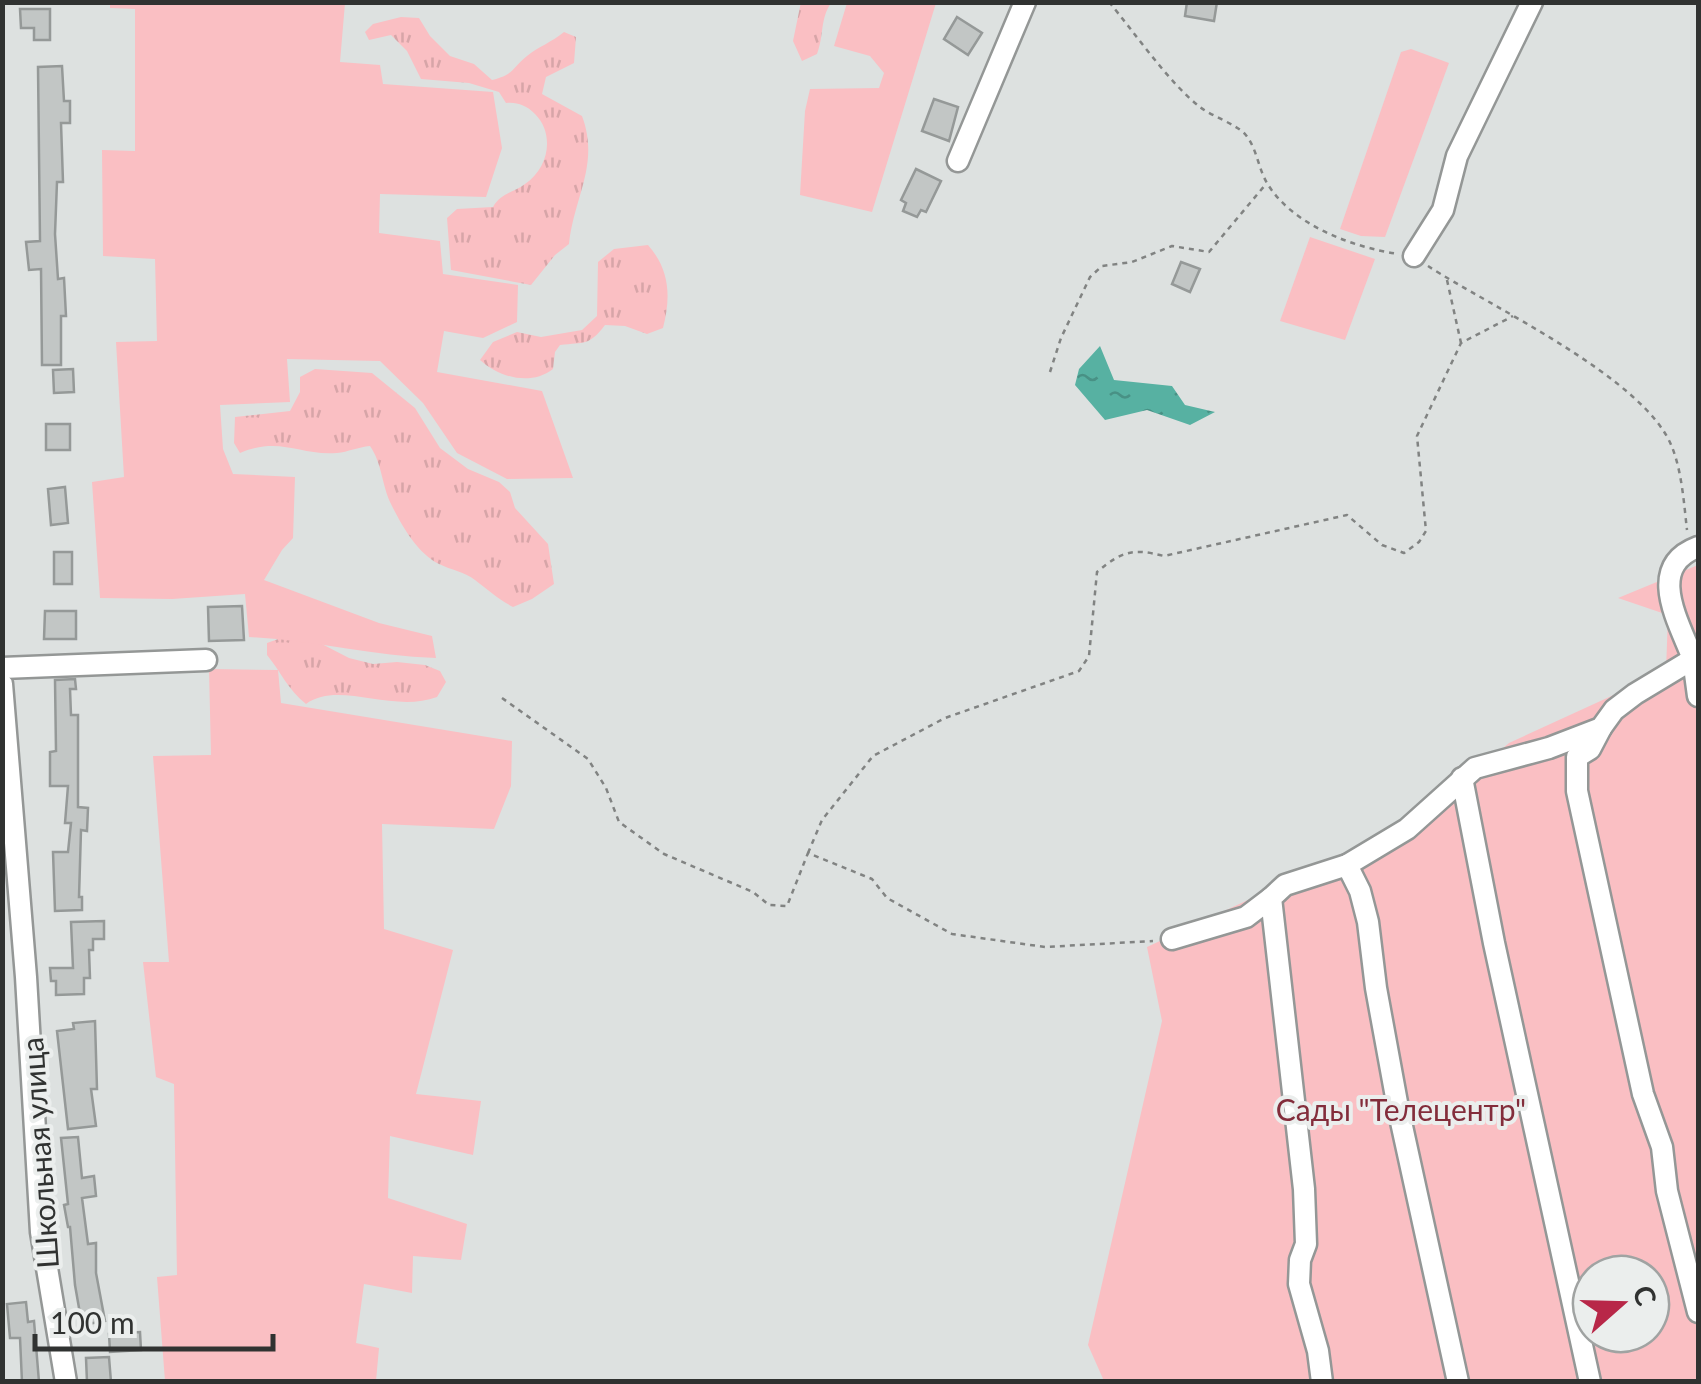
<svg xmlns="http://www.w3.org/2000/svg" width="1701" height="1384" font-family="Lato,sans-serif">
	<defs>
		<pattern id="grass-tufts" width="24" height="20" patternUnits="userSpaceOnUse" patternTransform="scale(2.5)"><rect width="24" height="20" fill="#fabfc3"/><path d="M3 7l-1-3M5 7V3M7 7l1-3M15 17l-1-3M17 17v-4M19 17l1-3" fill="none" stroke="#d7a5a8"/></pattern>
		<pattern id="water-ripples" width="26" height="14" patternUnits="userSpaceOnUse" patternTransform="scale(2.5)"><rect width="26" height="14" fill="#57b1a2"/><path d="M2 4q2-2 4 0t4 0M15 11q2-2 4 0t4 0" fill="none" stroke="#489185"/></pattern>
	</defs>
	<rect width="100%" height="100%" fill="#dde1e0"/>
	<!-- grass -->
	<g fill="url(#grass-tufts)">
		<path d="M801,2l30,1c-11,16 -7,33 -14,51l-15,7 -9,-20z"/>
		<path d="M401,17l18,1 11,18 20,20 24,8 18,16c23,-6 19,-11 35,-24 11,-9 25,-14 37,-24l12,5 -2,26 -28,14 -4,17 40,22c18,48 -8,81 -13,128l-14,11 -24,30 -80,-15 -4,-52 10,-9 36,-2c8,-14 20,-14 32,-23 24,-16 30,-50 10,-70 -9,-9 -18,-12 -29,-11l-7,-11 -30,-9 -48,-4 -14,-28 -16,-16 -22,5 -4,-8 8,-8z"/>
		<path d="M648,245c22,25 23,52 15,83l-16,6 -22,-8 -20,-1c-16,21 -20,17 -45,20l-5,7 -2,17c-22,17 -53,9 -73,-9l13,-18 24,-10 24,5 41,-7 15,-14 1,-54 16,-13z"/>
		<path d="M315,369l57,4 43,35 25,40 28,21 31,13 11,10 5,16 33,36 6,40 -22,15 -19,8c-15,-8 -25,-17 -38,-27 -10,-8 -24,-10 -36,-16 -22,-11 -37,-38 -48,-60 -9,-18 -9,-41 -21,-58 -12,1 -22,6 -33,7 -38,3 -56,-17 -97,0l-6,-10 1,-26 55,-6 10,-19v-15z"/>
		<path d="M281,638l37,4 31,16 24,6 24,-2 28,3 15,6 6,11 -9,15c-45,17 -98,-17 -131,7 -18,-14 -25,-32 -39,-49v-12z"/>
	</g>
	<!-- garden -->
	<g fill="#fabfc3" fill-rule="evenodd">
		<path d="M110,3h235l-5,59 40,3 3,19 110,8 9,56 -16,49 -106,-3 -1,39 61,8 3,33 75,11 -1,37 -34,16 -39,-7 -7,41 105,19 31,87 -66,1 -50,-26 -34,-50 -43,-42 -93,-2 3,43 -70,3 3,44 10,25 62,3 -2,61 -11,12 -18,30 115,43 53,13 4,22c-63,-2 -124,-18 -187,-21l-4,-43 -73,5 -72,-1 -8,-116 32,-5 -8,-135 41,-1 -2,-82 -52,-3 -1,-106 33,1v-142l-25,-1z"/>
		<polygon points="847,3 936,3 872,212 800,195 805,111 810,89 879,88 884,73 870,56 834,46"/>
		<polygon points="1411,49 1449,63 1385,237 1361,236 1340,229 1401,52"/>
		<polygon points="1310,237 1375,259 1345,340 1280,321"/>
		<path d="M1698,565v816h-594l-16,-36 74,-324 -15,-74 270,-126 92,-78 157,-72 2,-56 -50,-17zM1591,1274h60v60h-60z"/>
		<polygon points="209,669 278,670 281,703 512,741 511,786 494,829 382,824 384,929 453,950 416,1094 481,1101 473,1155 390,1136 388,1198 467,1224 461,1260 413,1256 412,1293 364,1284 356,1343 379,1348 376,1381 165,1381 157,1277 177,1275 174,1084 156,1077 143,962 169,962 153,756 211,755"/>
	</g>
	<!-- water -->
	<polygon fill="url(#water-ripples)" points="1100,346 1114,380 1172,386 1185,405 1215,412 1190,425 1147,410 1105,420 1075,385 1079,369"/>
	<!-- building -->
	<g fill="#c2c6c5" stroke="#959998" stroke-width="2.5">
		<polygon points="1187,2 1217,2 1214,21 1185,16"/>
		<polygon points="20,9 50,9 50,40 34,40 34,28 21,28"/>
		<polygon points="957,17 982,33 968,55 944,39"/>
		<polygon points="62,66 64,101 70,101 70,123 61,123 63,182 57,182 55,234 58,279 64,278 66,316 61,316 61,365 42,365 41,269 29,270 26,242 40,241 38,67"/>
		<polygon points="934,99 958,107 949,141 922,131"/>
		<polygon points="916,169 941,181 926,212 921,210 917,217 903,211 906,203 901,200"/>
		<polygon points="1181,262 1200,269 1190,292 1172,284"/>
		<polygon points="73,369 74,392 54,393 53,370"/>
		<rect x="46" y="424" width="24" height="26"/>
		<polygon points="65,487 68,523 51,525 48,489"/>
		<rect x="54" y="552" width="18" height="32"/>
		<polygon points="242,606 244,640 209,641 208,607"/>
		<polygon points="45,611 76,611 76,639 44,639"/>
		<polygon points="75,679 76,689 70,689 71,715 78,715 78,807 88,808 87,831 81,830 79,897 82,897 82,910 55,911 53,852 68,852 71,823 65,823 68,786 50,786 50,752 56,751 55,680"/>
		<polygon points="104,921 104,939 93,939 93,950 89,950 90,978 84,978 84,994 56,995 56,981 51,981 50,968 73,968 71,922"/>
		<polygon points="95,1021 97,1089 91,1089 96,1126 68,1129 57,1031 74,1029 73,1023"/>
		<polygon points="78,1137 82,1178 94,1176 96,1196 82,1198 88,1244 96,1243 96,1273 105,1321 82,1325 75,1285 70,1227 68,1227 64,1205 68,1204 61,1138"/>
		<polygon points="26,1302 28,1322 34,1321 39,1382 22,1382 20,1338 10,1338 7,1304"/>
		<polygon points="140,1332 141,1350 110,1352 109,1334"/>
		<polygon points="109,1357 111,1382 87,1382 86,1358"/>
	</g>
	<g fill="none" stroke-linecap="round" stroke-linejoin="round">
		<!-- minor casing -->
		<g stroke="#949796" stroke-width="25">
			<g id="minor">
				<polyline points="958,161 1025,2"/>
				<polyline points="1414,256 1443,210 1457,156 1532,2"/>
				<polyline points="1693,659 1698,696"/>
				<polyline points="2,668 206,660"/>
				<polyline points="2,684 26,977 41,1232 66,1382"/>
				<polyline points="1601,728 1590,749 1577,757 1577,791 1643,1094 1662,1147 1667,1191 1698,1312"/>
				<polyline points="1462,778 1494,943 1590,1382"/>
				<polyline points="1347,865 1360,891 1368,922 1376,988 1398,1108 1458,1382"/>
				<polyline points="1172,939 1246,917 1271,898"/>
				<path d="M1322,1382l-4,-31 -19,-67 1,-24 6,-16 -2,-55 -33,-291 14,-13 62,-20 60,-36 68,-61 74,-20 52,-20 13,-18 21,-16 58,-35c-14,-37 -48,-92 5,-112"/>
			</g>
		</g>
		<!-- path -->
		<g stroke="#818382" stroke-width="2.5" stroke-dasharray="5 5" stroke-linecap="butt">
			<path d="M1109,2c26,31 60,81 91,105 13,10 34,16 45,27 12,14 13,34 22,49 25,42 85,64 131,71"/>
			<path d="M1428,266c63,41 217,112 244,181 10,25 12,57 15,83"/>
			<polyline points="1447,280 1461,343"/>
			<polyline points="1050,372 1061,338 1090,277 1102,266 1132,262 1172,246 1209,252 1266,184"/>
			<polyline points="502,698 588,759 606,788 619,822 664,854 753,892 769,905 787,906 808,853 872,879 887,898 952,934 1045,947 1153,941"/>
			<path d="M808,853l14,-33 51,-64 72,-38 134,-47 10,-15 8,-84c25,-21 36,-24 67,-16l183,-41 35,30 22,8 15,-11 7,-11 -9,-95 44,-93 52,-27"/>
		</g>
		<!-- minor -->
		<use href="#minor" stroke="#fff" stroke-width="20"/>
	</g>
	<g text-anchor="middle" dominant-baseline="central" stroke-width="8" stroke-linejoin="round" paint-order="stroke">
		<!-- park labels -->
		<g font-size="30" fill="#832d3b" stroke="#ebeeed">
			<text x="1401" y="1109">Сады "Телецентр"</text>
		</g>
		<!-- street labels -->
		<g font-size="30" fill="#303231" stroke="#ebeeed">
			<text transform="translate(39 1153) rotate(-94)">Школьная улица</text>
		</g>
	</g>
	<!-- border -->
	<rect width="1701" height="1384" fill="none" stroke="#303231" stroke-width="10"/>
	<!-- north arrow -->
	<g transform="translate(1621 1304) rotate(70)"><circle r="48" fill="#ebeeed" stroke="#a0a3a2" stroke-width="2.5"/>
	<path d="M0-8L18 38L0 25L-18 38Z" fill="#b82748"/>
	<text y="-15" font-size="28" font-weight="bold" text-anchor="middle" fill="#303231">С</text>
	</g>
	<!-- scale -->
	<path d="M35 1334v15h238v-15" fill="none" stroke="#303231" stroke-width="5"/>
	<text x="50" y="1334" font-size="30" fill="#303231" stroke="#ebeeed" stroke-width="8" paint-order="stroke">100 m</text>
</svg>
